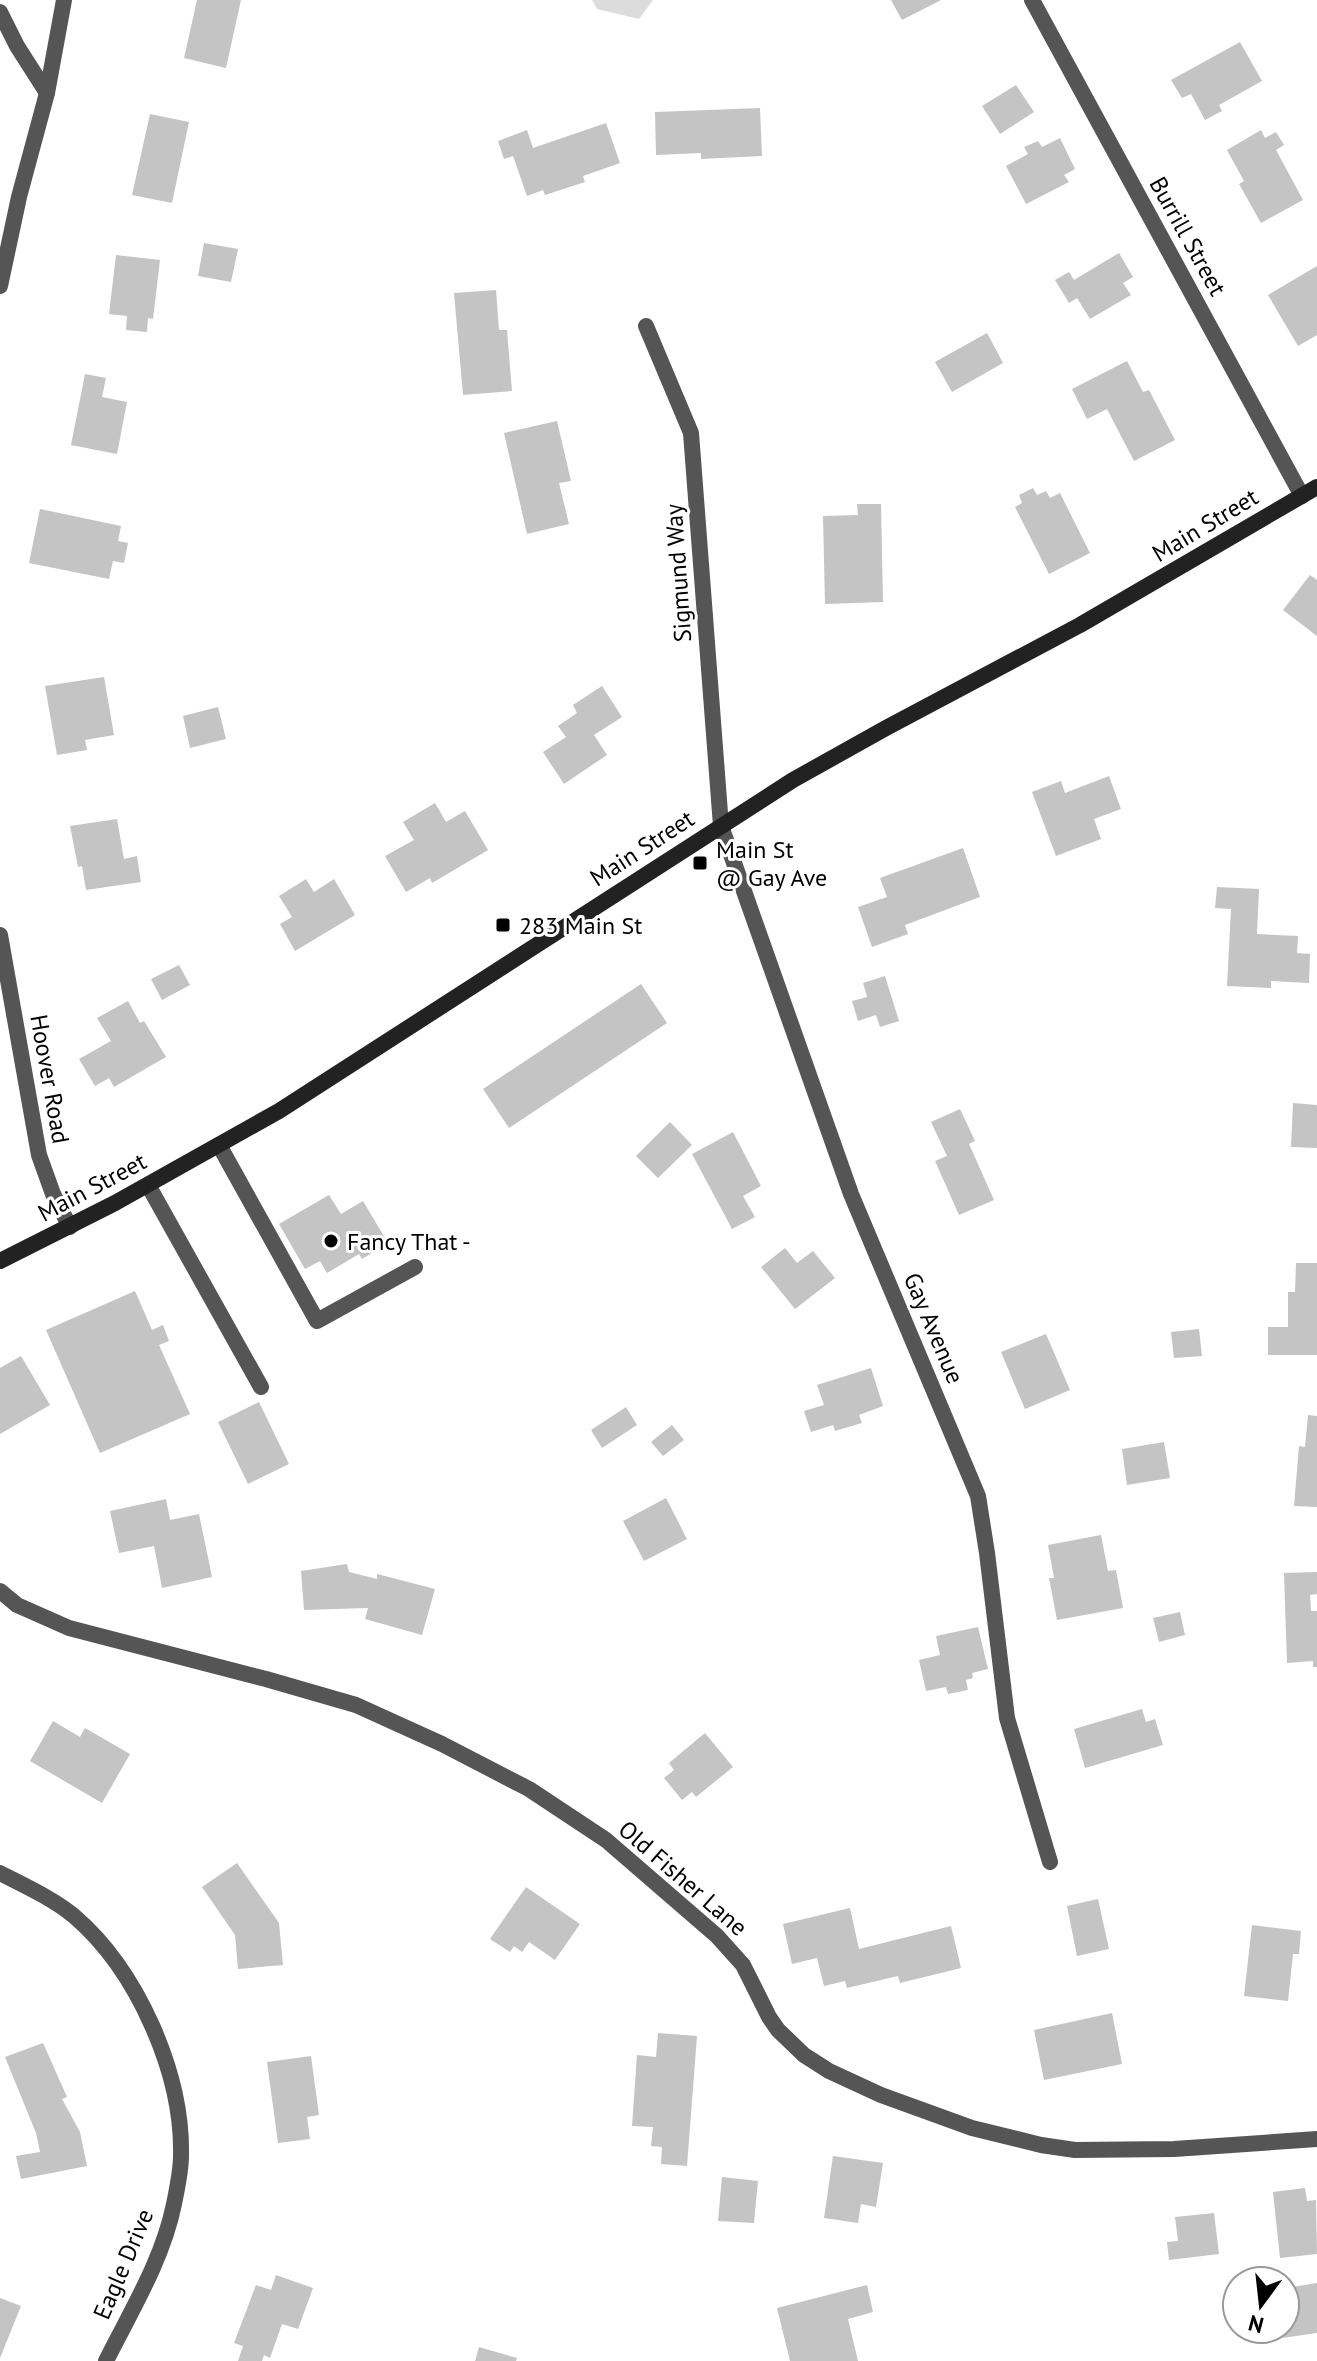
<svg xmlns="http://www.w3.org/2000/svg" width="1317" height="2361" font-family="'PT Sans',sans-serif">
	<rect width="100%" height="100%" fill="#fff"/>
	<!-- green -->
	<polygon fill="#dcdcdc" points="592,0 653,0 639,19 597,9"/>
	<!-- building -->
	<g fill="#c4c4c4">
		<polygon points="197,0 241,0 226,68 184,58"/>
		<polygon points="891,0 941,0 902,20"/>
		<polygon points="1240,42 1262,81 1219,105 1222,111 1205,120 1191,94 1182,98 1171,80"/>
		<polygon points="1016,85 1034,112 1000,134 982,106"/>
		<polygon points="760,108 762,156 701,159 701,153 656,155 655,112"/>
		<polygon points="150,114 189,122 172,203 132,195"/>
		<polygon points="606,123 620,163 583,176 585,182 545,195 543,190 527,196 513,156 504,159 498,141 527,130 533,148"/>
		<polygon points="1261,130 1265,138 1276,132 1284,145 1276,150 1303,200 1261,223 1239,184 1244,181 1227,150"/>
		<polygon points="1060,138 1075,169 1064,175 1069,182 1026,204 1006,166 1028,154 1024,147 1038,141 1042,147"/>
		<polygon points="204,243 238,249 231,282 198,276"/>
		<polygon points="1119,253 1133,277 1123,283 1131,295 1090,319 1077,298 1069,303 1055,280 1069,272 1074,280"/>
		<polygon points="116,255 160,260 153,319 148,318 147,332 126,330 127,316 109,314"/>
		<polygon points="1317,266 1317,335 1298,346 1268,295"/>
		<polygon points="496,290 499,330 507,330 512,391 463,395 454,293"/>
		<polygon points="987,333 1003,363 952,392 935,362"/>
		<polygon points="1127,361 1143,392 1149,390 1175,440 1134,461 1107,409 1087,419 1072,389"/>
		<polygon points="85,374 106,378 102,397 127,402 117,454 71,445"/>
		<polygon points="557,421 571,481 559,483 569,524 527,534 504,433"/>
		<polygon points="1033,488 1037,495 1046,491 1050,498 1060,493 1090,553 1049,574 1015,507 1022,503 1019,495"/>
		<polygon points="857,504 881,504 883,602 825,604 823,516 858,515"/>
		<polygon points="40,509 121,526 118,541 128,543 124,563 113,561 109,579 29,563"/>
		<polygon points="1310,575 1317,580 1317,636 1283,610"/>
		<polygon points="104,677 114,735 85,740 87,750 57,755 45,686"/>
		<polygon points="602,686 622,717 594,735 607,755 564,784 543,752 566,737 558,726 577,713 573,705"/>
		<polygon points="218,707 226,739 190,748 183,716"/>
		<polygon points="1109,776 1121,809 1094,819 1101,839 1056,856 1032,792 1061,781 1065,793"/>
		<polygon points="435,803 446,822 465,811 488,850 432,883 430,878 406,892 385,856 414,840 403,822"/>
		<polygon points="117,819 124,859 137,856 141,882 86,890 82,866 78,867 70,826"/>
		<polygon points="963,848 980,897 905,925 908,934 872,947 858,907 887,897 880,878"/>
		<polygon points="306,879 314,892 334,879 355,915 295,951 280,924 292,917 279,896"/>
		<polygon points="1217,887 1259,889 1257,934 1298,936 1297,953 1310,954 1309,983 1271,981 1271,988 1227,986 1231,909 1215,908"/>
		<polygon points="179,965 190,985 162,1000 151,979"/>
		<polygon points="885,976 899,1021 880,1027 876,1015 858,1021 852,1001 867,997 863,983"/>
		<polygon points="641,984 667,1023 509,1128 483,1089"/>
		<polygon points="128,1001 140,1023 144,1021 166,1057 114,1087 109,1078 95,1086 79,1059 111,1041 97,1018"/>
		<polygon points="1293,1103 1317,1105 1317,1148 1291,1147"/>
		<polygon points="960,1109 975,1141 969,1144 994,1200 959,1215 935,1161 947,1156 931,1122"/>
		<polygon points="670,1122 692,1145 658,1178 636,1156"/>
		<polygon points="733,1132 761,1186 743,1196 755,1217 732,1229 692,1154"/>
		<polygon points="329,1195 341,1214 363,1201 388,1243 362,1259 359,1254 327,1273 320,1261 305,1269 279,1224"/>
		<polygon points="785,1248 797,1263 813,1251 835,1278 795,1309 761,1267"/>
		<polygon points="1296,1263 1317,1263 1317,1355 1268,1355 1268,1327 1288,1327 1288,1292 1295,1292"/>
		<polygon points="135,1291 152,1330 163,1325 169,1341 159,1345 190,1414 100,1453 46,1330"/>
		<polygon points="1199,1329 1202,1356 1174,1358 1171,1332"/>
		<polygon points="1046,1334 1070,1390 1025,1409 1001,1352"/>
		<polygon points="21,1356 50,1405 0,1434 0,1368"/>
		<polygon points="871,1368 883,1406 859,1415 862,1423 835,1431 833,1425 811,1432 804,1411 824,1405 817,1385"/>
		<polygon points="259,1402 289,1464 248,1484 218,1422"/>
		<polygon points="626,1407 637,1425 602,1448 591,1430"/>
		<polygon points="1308,1415 1317,1416 1317,1507 1294,1506 1299,1446 1305,1447"/>
		<polygon points="672,1425 684,1440 663,1456 651,1442"/>
		<polygon points="1164,1442 1170,1478 1127,1485 1122,1449"/>
		<polygon points="666,1498 687,1539 644,1561 623,1521"/>
		<polygon points="166,1499 170,1520 199,1514 212,1577 162,1588 154,1546 119,1553 110,1511"/>
		<polygon points="1101,1535 1108,1571 1116,1570 1123,1608 1057,1620 1049,1578 1054,1578 1048,1545"/>
		<polygon points="347,1564 349,1572 377,1579 377,1574 435,1589 422,1635 365,1619 368,1608 304,1610 301,1571"/>
		<polygon points="1317,1572 1317,1594 1310,1595 1311,1611 1317,1611 1317,1667 1313,1667 1313,1661 1287,1663 1284,1573"/>
		<polygon points="1180,1612 1185,1635 1159,1642 1153,1618"/>
		<polygon points="978,1627 988,1669 972,1673 973,1678 966,1680 968,1690 948,1694 946,1687 926,1691 919,1660 940,1655 936,1636"/>
		<polygon points="1142,1709 1146,1722 1155,1719 1163,1745 1085,1768 1074,1729"/>
		<polygon points="53,1721 80,1737 85,1728 130,1754 102,1803 30,1761"/>
		<polygon points="705,1733 733,1767 696,1797 692,1792 682,1800 664,1778 674,1770 669,1763"/>
		<polygon points="237,1863 279,1923 283,1965 238,1969 235,1935 202,1887"/>
		<polygon points="526,1887 580,1924 555,1960 529,1942 522,1952 514,1946 510,1952 490,1939"/>
		<polygon points="1098,1899 1109,1949 1077,1956 1067,1906"/>
		<polygon points="850,1908 859,1949 951,1926 961,1968 900,1983 898,1976 847,1988 845,1981 824,1986 817,1958 792,1964 783,1924"/>
		<polygon points="1252,1925 1301,1931 1299,1954 1293,1954 1288,2001 1244,1996"/>
		<polygon points="1112,2013 1122,2064 1044,2080 1034,2030"/>
		<polygon points="658,2033 697,2036 687,2166 661,2164 662,2147 651,2146 653,2127 632,2126 637,2055 656,2057"/>
		<polygon points="43,2043 67,2097 62,2099 80,2132 87,2166 21,2179 16,2156 40,2152 36,2133 5,2057"/>
		<polygon points="311,2056 319,2115 307,2117 310,2139 278,2143 267,2062"/>
		<polygon points="833,2156 883,2163 876,2207 861,2204 858,2223 824,2218"/>
		<polygon points="722,2177 758,2181 754,2223 718,2221"/>
		<polygon points="1305,2188 1307,2201 1316,2200 1317,2254 1280,2258 1273,2192"/>
		<polygon points="1214,2213 1219,2254 1169,2260 1167,2242 1178,2241 1175,2217"/>
		<polygon points="276,2275 313,2288 298,2329 282,2324 270,2358 264,2355 262,2361 238,2361 243,2346 234,2343 256,2285 271,2290"/>
		<polygon points="1317,2283 1317,2333 1268,2340 1267,2329 1285,2329 1285,2288"/>
		<polygon points="867,2285 873,2312 848,2319 858,2361 790,2361 777,2308"/>
		<polygon points="0,2298 21,2306 0,2358"/>
		<polygon points="479,2347 517,2358 516,2361 475,2361"/>
	</g>
	<g fill="none" stroke-linecap="round" stroke-linejoin="round">
		<!-- lane -->
		<g stroke="#555" stroke-width="16">
			<polyline points="219,1145 317,1321 415,1267"/>
			<polyline points="148,1185 261,1387"/>
		</g>
		<!-- street -->
		<g stroke="#555" stroke-width="16">
			<polyline points="1032,0 1302,496"/>
			<polyline points="0,12 17,46 47,93"/>
			<polyline points="0,286 19,197 47,93 64,0"/>
			<polyline points="646,326 691,433 721,826 851,1194 978,1496 987,1553 1007,1718 1050,1862"/>
			<polyline points="0,935 39,1155 53,1194 70,1227"/>
			<polyline points="0,1591 17,1605 69,1628 266,1679 356,1705 442,1744 529,1789 606,1840 717,1936 743,1965 769,2017 778,2030 804,2055 829,2071 881,2095 972,2128 1041,2145 1075,2150 1174,2149 1317,2139"/>
			<path d="M0,1873c25,13 52,25 74,43 63,54 109,157 107,240 0,15 -4,33 -7,48 -11,55 -43,107 -68,157"/>
		</g>
		<!-- secondary -->
		<polyline stroke="#222" stroke-width="16" points="0,1261 115,1203 279,1111 793,780 886,728 1080,625 1317,487"/>
	</g>
	<!-- markers -->
	<g fill="#000" stroke="#fff" stroke-width="3">
		<rect x="692" y="855" width="16" height="16" rx="4"/>
		<rect x="495" y="917" width="16" height="16" rx="4"/>
		<circle cx="331" cy="1241" r="8"/>
	</g>
	<g text-anchor="middle" dominant-baseline="central" stroke-width="6" stroke-linejoin="round" paint-order="stroke">
		<!-- street labels -->
		<g font-size="24" fill="#000" stroke="#fff">
			<text transform="translate(1188 236) rotate(61)">Burrill Street</text>
			<text transform="translate(1205 525) rotate(-31)">Main Street</text>
			<text transform="translate(678 573) rotate(-94)">Sigmund Way</text>
			<text transform="translate(642 848) rotate(-33)">Main Street</text>
			<text transform="translate(50 1079) rotate(80)">Hoover Road</text>
			<text transform="translate(92 1187) rotate(-28)">Main Street</text>
			<text transform="translate(934 1328) rotate(67)">Gay Avenue</text>
			<text transform="translate(683 1878) rotate(41)">Old Fisher Lane</text>
			<text transform="translate(123 2264) rotate(-67)">Eagle Drive</text>
		</g>
		<!-- poi labels -->
		<g font-size="24" fill="#000" stroke="#fff" text-anchor="start">
			<text x="716" y="849">Main St<tspan x="716" dy="28">@ Gay Ave</tspan></text>
			<text x="519" y="925">283 Main St</text>
			<text x="347" y="1241">Fancy That -</text>
		</g>
	</g>
	<!-- north arrow -->
	<g transform="translate(1261 2305) rotate(195)"><circle r="38" fill="#ffffff" stroke="#999999" stroke-width="2"/>
	<path d="M0-6L14 30L0 20L-14 30Z" fill="#000000"/>
	<text y="-12" font-size="22" font-weight="bold" text-anchor="middle" fill="#000000">N</text>
	</g>
</svg>
